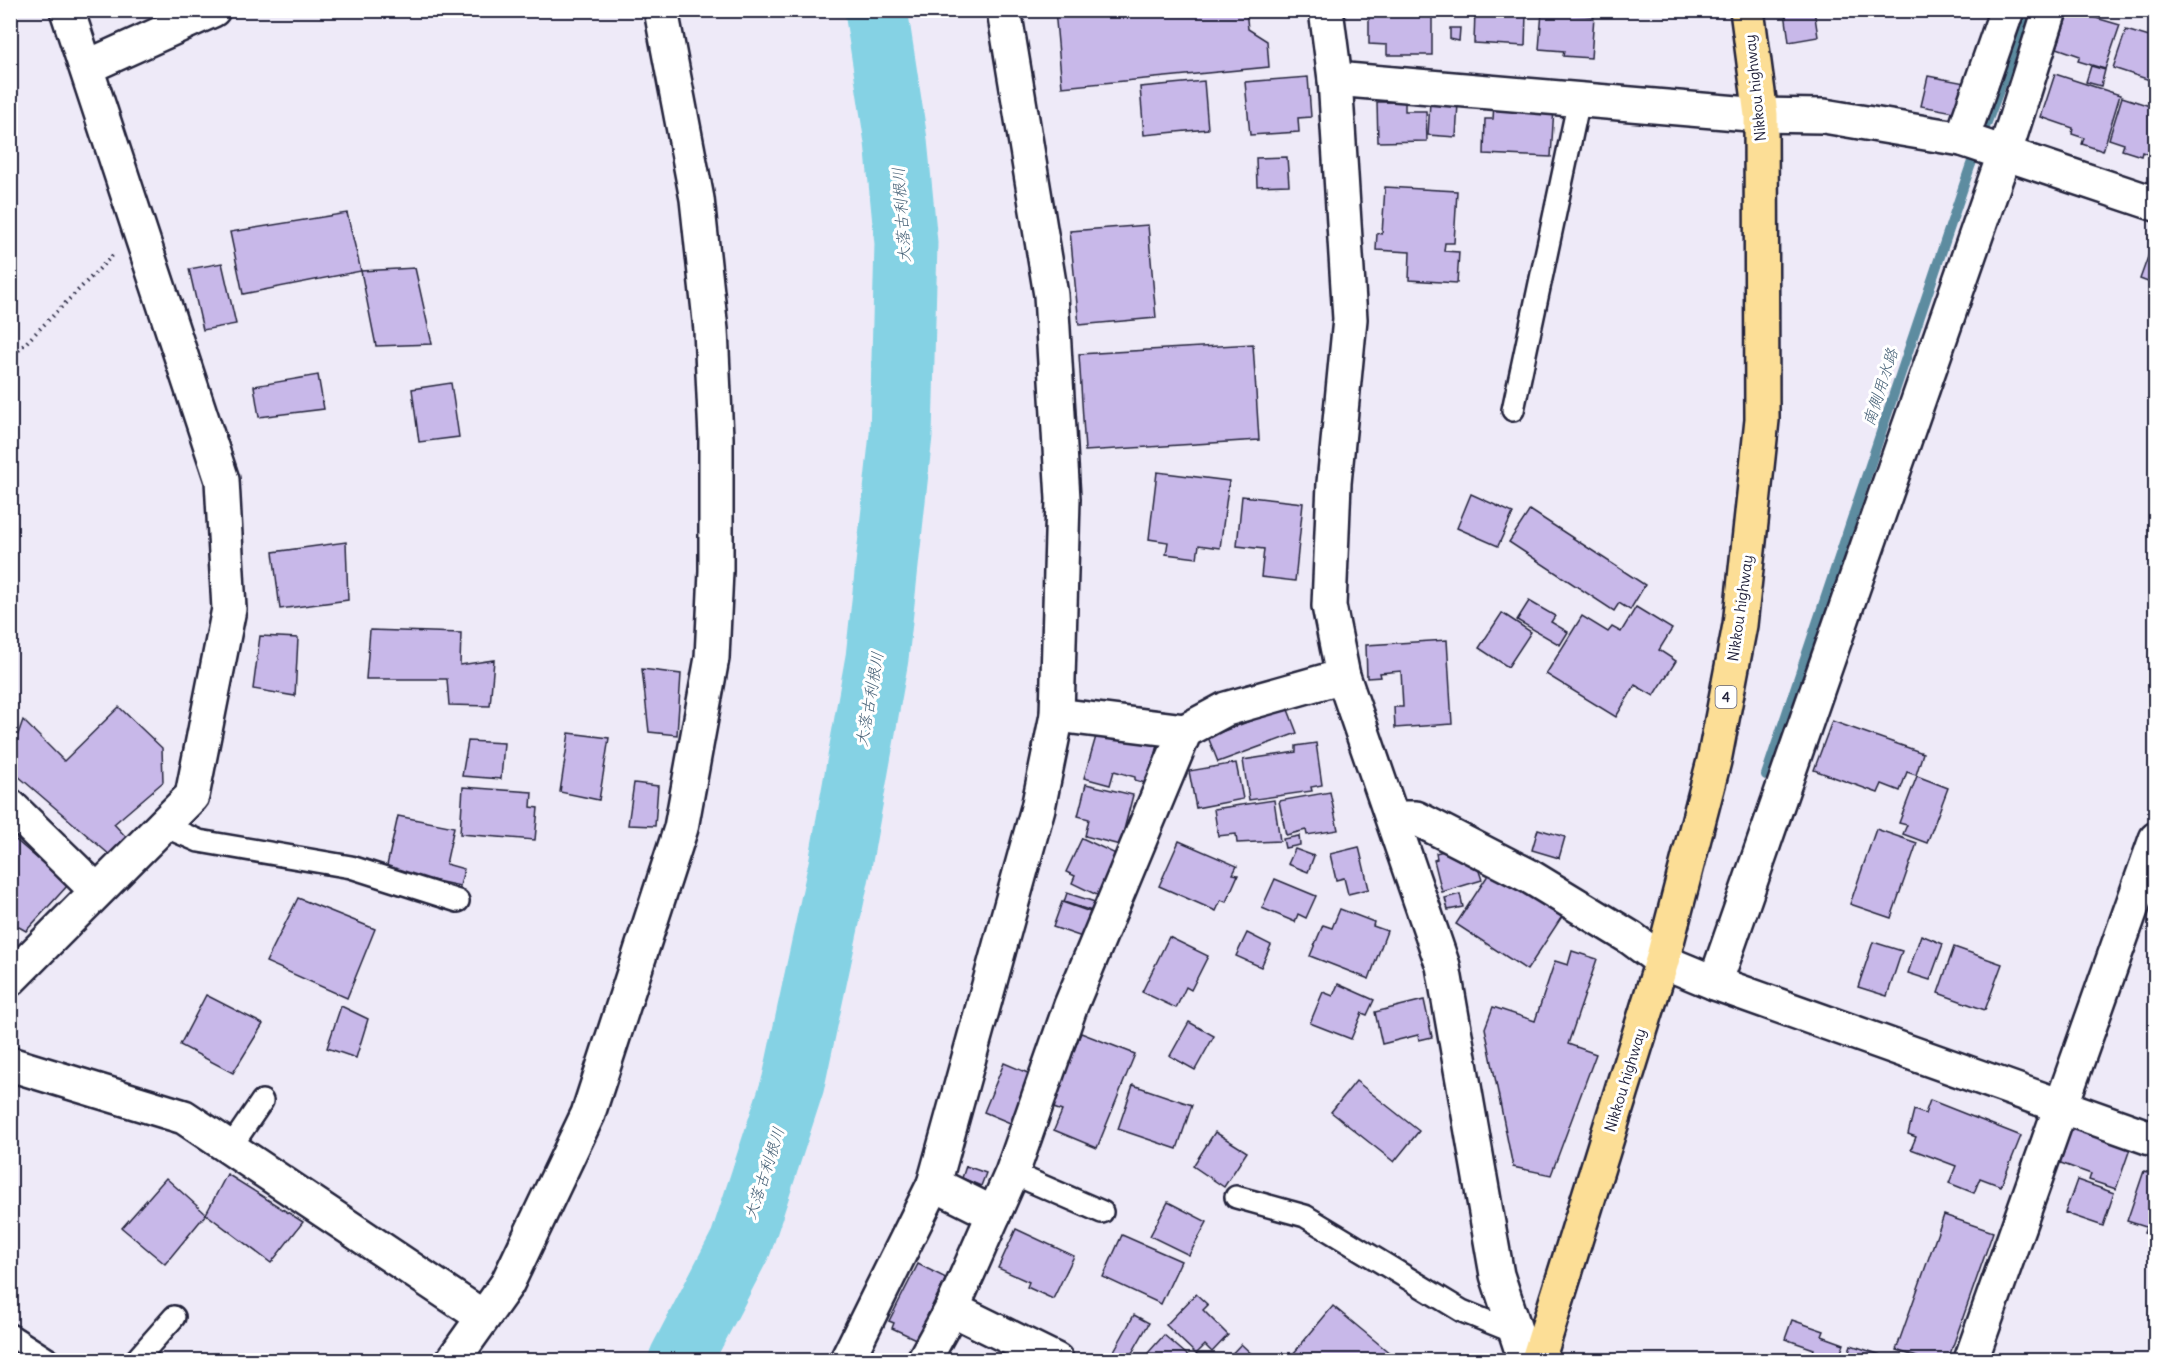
<svg xmlns="http://www.w3.org/2000/svg" width="2166" height="1371" font-family="Delius,'Klee One',sans-serif">
	<rect width="100%" height="100%" fill="#eeeaf8"/>
	<filter id="ink" filterUnits="userSpaceOnUse"><feTurbulence type="fractalNoise" baseFrequency=".0167" numOctaves="2"/><feDisplacementMap in="SourceGraphic" scale="12" xChannelSelector="R" yChannelSelector="G"/><feConvolveMatrix kernelMatrix="1 2 1 2 8 2 1 2 1" color-interpolation-filters="sRGB"/></filter>
	<g filter="url(#ink)">
		<g fill="none" stroke-linecap="round" stroke-linejoin="round">
			<!-- stream -->
			<polyline stroke="#5d8ca0" stroke-width="10" points="1766,775 1970,167 2015,48 2027,10"/>
			<!-- river -->
			<polyline stroke="#85d2e4" stroke-width="63" points="680,1360 741,1243 793,1084 840,865 877,658 901,435 906,243 896,141 876,10"/>
		</g>
		<!-- building -->
		<g fill="#c8b8e9" stroke="#22223b" stroke-width="1.5">
			<polygon points="1055,10 1246,10 1248,29 1267,41 1269,67 1062,87"/>
			<polygon points="1475,10 1526,13 1525,46 1474,43"/>
			<polygon points="1814,10 1818,37 1789,42 1785,12"/>
			<polygon points="2069,10 2120,25 2105,69 2078,61 2080,56 2057,48"/>
			<polygon points="1408,11 1432,11 1432,55 1387,55 1387,45 1369,44 1369,15 1409,14"/>
			<polygon points="1542,12 1594,16 1591,58 1563,56 1564,51 1539,49"/>
			<polygon points="1450,28 1460,28 1459,41 1450,39"/>
			<polygon points="2126,30 2156,39 2156,82 2113,68"/>
			<polygon points="2091,66 2105,70 2101,86 2086,82"/>
			<polygon points="2055,74 2120,95 2103,151 2082,144 2084,138 2072,134 2073,128 2041,117"/>
			<polygon points="1928,76 1965,83 1959,113 1921,106"/>
			<polygon points="1308,77 1311,117 1298,118 1299,132 1250,135 1245,82"/>
			<polygon points="1204,81 1208,129 1144,135 1140,87"/>
			<polygon points="2122,97 2156,108 2156,157 2142,152 2141,156 2122,150 2124,144 2109,139"/>
			<polygon points="1377,102 1405,102 1405,111 1426,111 1427,141 1378,142"/>
			<polygon points="1430,102 1458,103 1456,137 1428,135"/>
			<polygon points="1494,104 1554,107 1551,157 1484,154 1485,119 1493,119"/>
			<polygon points="1287,157 1289,185 1257,186 1256,158"/>
			<polygon points="1385,187 1457,191 1454,243 1445,243 1444,251 1459,252 1457,283 1409,280 1410,252 1376,250 1377,233 1382,234"/>
			<polygon points="347,213 361,271 243,294 230,232"/>
			<polygon points="1148,225 1156,318 1079,325 1070,231"/>
			<polygon points="2153,243 2156,244 2156,285 2140,279"/>
			<polygon points="222,263 236,324 203,330 189,269"/>
			<polygon points="415,268 432,344 376,346 361,271"/>
			<polygon points="1253,344 1259,440 1085,451 1079,354"/>
			<polygon points="318,375 324,409 259,417 254,386"/>
			<polygon points="451,383 459,437 419,442 412,389"/>
			<polygon points="1157,472 1229,481 1220,548 1199,545 1197,558 1166,554 1168,542 1149,539"/>
			<polygon points="1471,494 1513,513 1498,546 1457,528"/>
			<polygon points="1242,496 1303,503 1295,581 1261,577 1264,549 1237,546"/>
			<polygon points="1530,510 1645,585 1630,610 1619,603 1614,611 1509,542"/>
			<polygon points="346,542 348,600 280,609 273,552"/>
			<polygon points="1529,601 1555,616 1551,622 1568,632 1560,645 1517,620"/>
			<polygon points="1636,607 1672,629 1659,650 1676,661 1654,696 1635,685 1616,717 1546,674 1582,616 1608,632 1612,627 1621,632"/>
			<polygon points="1502,613 1531,632 1508,667 1479,648"/>
			<polygon points="370,630 461,633 460,665 494,660 490,706 449,705 447,679 366,679"/>
			<polygon points="260,636 298,638 295,696 253,689"/>
			<polygon points="1447,640 1452,724 1395,728 1394,707 1403,707 1401,671 1380,673 1381,677 1367,678 1366,645"/>
			<polygon points="642,669 681,674 677,735 649,732"/>
			<polygon points="119,707 162,748 163,782 114,824 126,837 110,855 10,769 10,757 23,720 64,761"/>
			<polygon points="1287,707 1297,733 1218,762 1208,737"/>
			<polygon points="1832,721 1923,753 1916,775 1907,772 1900,791 1882,784 1878,793 1814,770"/>
			<polygon points="1099,726 1159,741 1148,784 1135,780 1135,777 1114,771 1110,785 1084,778"/>
			<polygon points="569,733 609,738 599,800 560,792"/>
			<polygon points="468,741 504,743 501,779 462,776"/>
			<polygon points="1316,743 1322,785 1311,787 1312,791 1249,800 1243,760 1296,752 1296,746"/>
			<polygon points="1236,763 1243,799 1196,808 1189,771"/>
			<polygon points="1917,776 1948,788 1927,843 1903,834 1907,825 1899,823"/>
			<polygon points="634,783 658,786 655,826 628,825"/>
			<polygon points="1086,784 1133,795 1120,845 1085,836 1089,819 1078,816"/>
			<polygon points="463,787 532,792 531,807 538,808 535,840 460,834"/>
			<polygon points="1330,792 1338,830 1307,835 1306,830 1286,835 1279,801"/>
			<polygon points="1274,800 1280,841 1237,843 1236,834 1218,836 1214,809"/>
			<polygon points="398,816 454,827 446,864 464,869 460,886 386,870"/>
			<polygon points="1538,829 1565,837 1559,858 1532,850"/>
			<polygon points="1876,829 1917,843 1891,918 1850,904"/>
			<polygon points="10,835 68,885 26,931 10,922"/>
			<polygon points="1299,836 1300,845 1285,848 1283,839"/>
			<polygon points="1082,838 1120,856 1101,897 1072,883 1075,876 1066,872"/>
			<polygon points="1179,841 1237,866 1233,874 1238,875 1226,902 1221,900 1216,911 1159,886"/>
			<polygon points="1462,846 1474,856 1482,880 1442,892 1434,860 1437,859 1436,853"/>
			<polygon points="1359,847 1369,889 1348,894 1344,878 1336,880 1330,854"/>
			<polygon points="1295,849 1314,856 1308,872 1288,864"/>
			<polygon points="1492,869 1563,915 1527,970 1456,924"/>
			<polygon points="1275,879 1316,896 1306,918 1298,914 1295,922 1262,908"/>
			<polygon points="1067,893 1098,903 1095,912 1064,902"/>
			<polygon points="1460,894 1463,907 1448,910 1445,898"/>
			<polygon points="298,898 375,929 347,998 266,962"/>
			<polygon points="1062,902 1096,914 1088,939 1053,927"/>
			<polygon points="1340,909 1374,922 1373,926 1387,931 1369,979 1310,956 1323,925 1332,928"/>
			<polygon points="1247,933 1271,945 1261,967 1236,956"/>
			<polygon points="1921,935 1943,944 1930,980 1908,973"/>
			<polygon points="1169,937 1208,956 1191,990 1186,987 1176,1008 1142,992"/>
			<polygon points="1873,942 1902,951 1887,996 1858,987"/>
			<polygon points="1954,947 2002,964 1985,1010 1938,993"/>
			<polygon points="1572,951 1597,959 1568,1044 1596,1054 1551,1175 1513,1167 1485,1028 1493,1007 1535,1021 1555,961 1568,965"/>
			<polygon points="1338,984 1374,1000 1367,1015 1362,1013 1351,1039 1310,1023 1323,992 1333,996"/>
			<polygon points="206,995 263,1024 233,1073 180,1045"/>
			<polygon points="1424,1000 1432,1037 1419,1040 1418,1035 1382,1044 1375,1012"/>
			<polygon points="341,1006 368,1019 356,1058 327,1048"/>
			<polygon points="1189,1022 1214,1036 1195,1070 1170,1056"/>
			<polygon points="1081,1033 1135,1054 1097,1148 1054,1130 1062,1111 1051,1107"/>
			<polygon points="1004,1063 1035,1076 1015,1125 984,1112"/>
			<polygon points="1356,1081 1419,1131 1394,1162 1331,1112"/>
			<polygon points="1133,1085 1192,1105 1177,1149 1118,1129"/>
			<polygon points="1930,1100 2021,1136 2001,1186 1980,1178 1974,1193 1949,1183 1956,1166 1911,1149 1916,1137 1908,1134 1914,1110 1925,1114"/>
			<polygon points="2070,1128 2131,1146 2116,1189 2089,1180 2091,1174 2058,1162"/>
			<polygon points="1215,1132 1247,1152 1224,1187 1193,1166"/>
			<polygon points="966,1166 986,1173 981,1186 962,1178"/>
			<polygon points="2144,1171 2156,1175 2156,1237 2144,1233 2146,1227 2127,1221"/>
			<polygon points="227,1174 303,1222 271,1263 206,1214"/>
			<polygon points="166,1178 206,1214 165,1264 122,1228"/>
			<polygon points="2077,1180 2114,1193 2103,1226 2065,1213"/>
			<polygon points="1168,1202 1207,1222 1189,1255 1150,1236"/>
			<polygon points="1944,1215 1993,1232 1948,1360 1926,1360 1896,1350"/>
			<polygon points="1016,1229 1074,1256 1053,1299 1027,1287 1029,1282 998,1268"/>
			<polygon points="1122,1235 1181,1261 1161,1304 1103,1277"/>
			<polygon points="918,1264 946,1278 927,1316 931,1318 920,1341 892,1328 894,1323 889,1321"/>
			<polygon points="1196,1294 1208,1305 1203,1310 1228,1335 1212,1352 1205,1345 1196,1354 1166,1325"/>
			<polygon points="1333,1306 1391,1354 1386,1360 1288,1360"/>
			<polygon points="1134,1315 1149,1323 1128,1360 1109,1360"/>
			<polygon points="1792,1320 1824,1331 1822,1336 1844,1344 1838,1360 1810,1360 1814,1349 1785,1339"/>
			<polygon points="1164,1335 1193,1360 1151,1360 1153,1358 1147,1354"/>
			<polygon points="1241,1344 1258,1360 1226,1360"/>
			<polygon points="1851,1345 1881,1355 1879,1360 1846,1360"/>
		</g>
		<g fill="none" stroke-linecap="round" stroke-linejoin="round">
			<!-- lane casing -->
			<g stroke="#22223b" stroke-width="26">
				<g id="lane">
					<polyline points="1513,410 1579,100"/>
					<polyline points="164,826 199,841 351,867 458,901"/>
					<polyline points="230,1148 262,1101"/>
					<polyline points="1012,1173 1102,1212"/>
					<polyline points="1236,1197 1305,1216 1462,1311 1514,1332"/>
					<polyline points="10,1335 49,1360"/>
					<polyline points="136,1360 174,1317"/>
				</g>
			</g>
			<!-- street casing -->
			<g stroke="#22223b" stroke-width="38">
				<g id="street">
					<polyline points="87,67 213,10"/>
					<polyline points="1335,79 1761,115 1824,116 1962,139 2156,204"/>
					<polyline points="1962,139 2007,10"/>
					<polyline points="1057,715 1185,731"/>
					<polyline points="10,806 97,891"/>
					<polyline points="1394,818 1416,818 1529,876 1631,938 1662,961 1715,983 2156,1140"/>
					<polyline points="10,979 192,796 229,609 222,480 67,10"/>
					<polyline points="1715,983 2005,152 2050,10"/>
					<polyline points="10,1064 184,1117 483,1317"/>
					<polyline points="934,1184 994,1214"/>
					<polyline points="952,1309 1056,1360"/>
					<polyline points="453,1360 507,1284 588,1114 681,828 712,658 716,571 716,438 711,330 697,199 661,10"/>
					<polyline points="847,1360 934,1184 1038,808 1057,715 1063,499 1051,295 1004,10"/>
					<polyline points="924,1360 952,1309 1012,1173 1071,1005 1185,731 1226,709 1343,676"/>
					<polyline points="1971,1360 2156,839"/>
				</g>
			</g>
			<!-- secondary casing -->
			<g stroke="#22223b" stroke-width="38">
				<polyline id="secondary" points="1326,10 1335,79 1350,319 1334,483 1329,606 1343,676 1443,966 1497,1275 1525,1360"/>
			</g>
			<!-- highway casing -->
			<g stroke="#22223b" stroke-width="38">
				<polyline id="highway" points="1538,1360 1662,961 1714,761 1740,625 1762,420 1761,115 1747,10"/>
			</g>
			<!-- path -->
			<polyline stroke="#22223b" stroke-width="4" stroke-dasharray="1.5 4.5" stroke-linecap="butt" points="10,359 113,255"/>
			<!-- lane -->
			<use href="#lane" stroke="#fff" stroke-width="21"/>
			<!-- street -->
			<use href="#street" stroke="#fff" stroke-width="33"/>
			<!-- secondary -->
			<use href="#secondary" stroke="#fff" stroke-width="33"/>
			<!-- highway -->
			<use href="#highway" stroke="#fcde96" stroke-width="33"/>
		</g>
	</g>
	<g text-anchor="middle" dominant-baseline="central" stroke-width="6" stroke-linejoin="round" paint-order="stroke">
		<!-- shield labels -->
		<rect fill="#fff" stroke="#646476" stroke-width="1.5" x="1715.5" y="686" width="21" height="22" rx="4.5"/>
		<g font-size="14" font-weight="bold" fill="#22223b">
			<text x="1726" y="697">4</text>
		</g>
		<!-- street labels -->
		<g font-size="15" fill="#22223b" stroke="#fff">
			<text transform="translate(1755 88) rotate(-96)">Nikkou highway</text>
			<text transform="translate(1740 608) rotate(-82)">Nikkou highway</text>
			<text transform="translate(1625 1080) rotate(-73)">Nikkou highway</text>
		</g>
		<!-- water labels -->
		<g font-size="16" font-style="italic" fill="#456076" stroke="#fff">
			<text transform="translate(901 215) rotate(-94)">大落古利根川</text>
			<text transform="translate(1880 387) rotate(-72)">南側用水路</text>
			<text transform="translate(869 699) rotate(-80)">大落古利根川</text>
			<text transform="translate(764 1173) rotate(-72)">大落古利根川</text>
		</g>
	</g>
	<!-- margin -->
	<rect width="2166" height="1371" fill="none" stroke="#fff" stroke-width="36"/>
	<rect x="18" y="18" width="2130" height="1335" fill="none" stroke="#22223b" stroke-width="2" filter="url(#ink)"/>
</svg>
